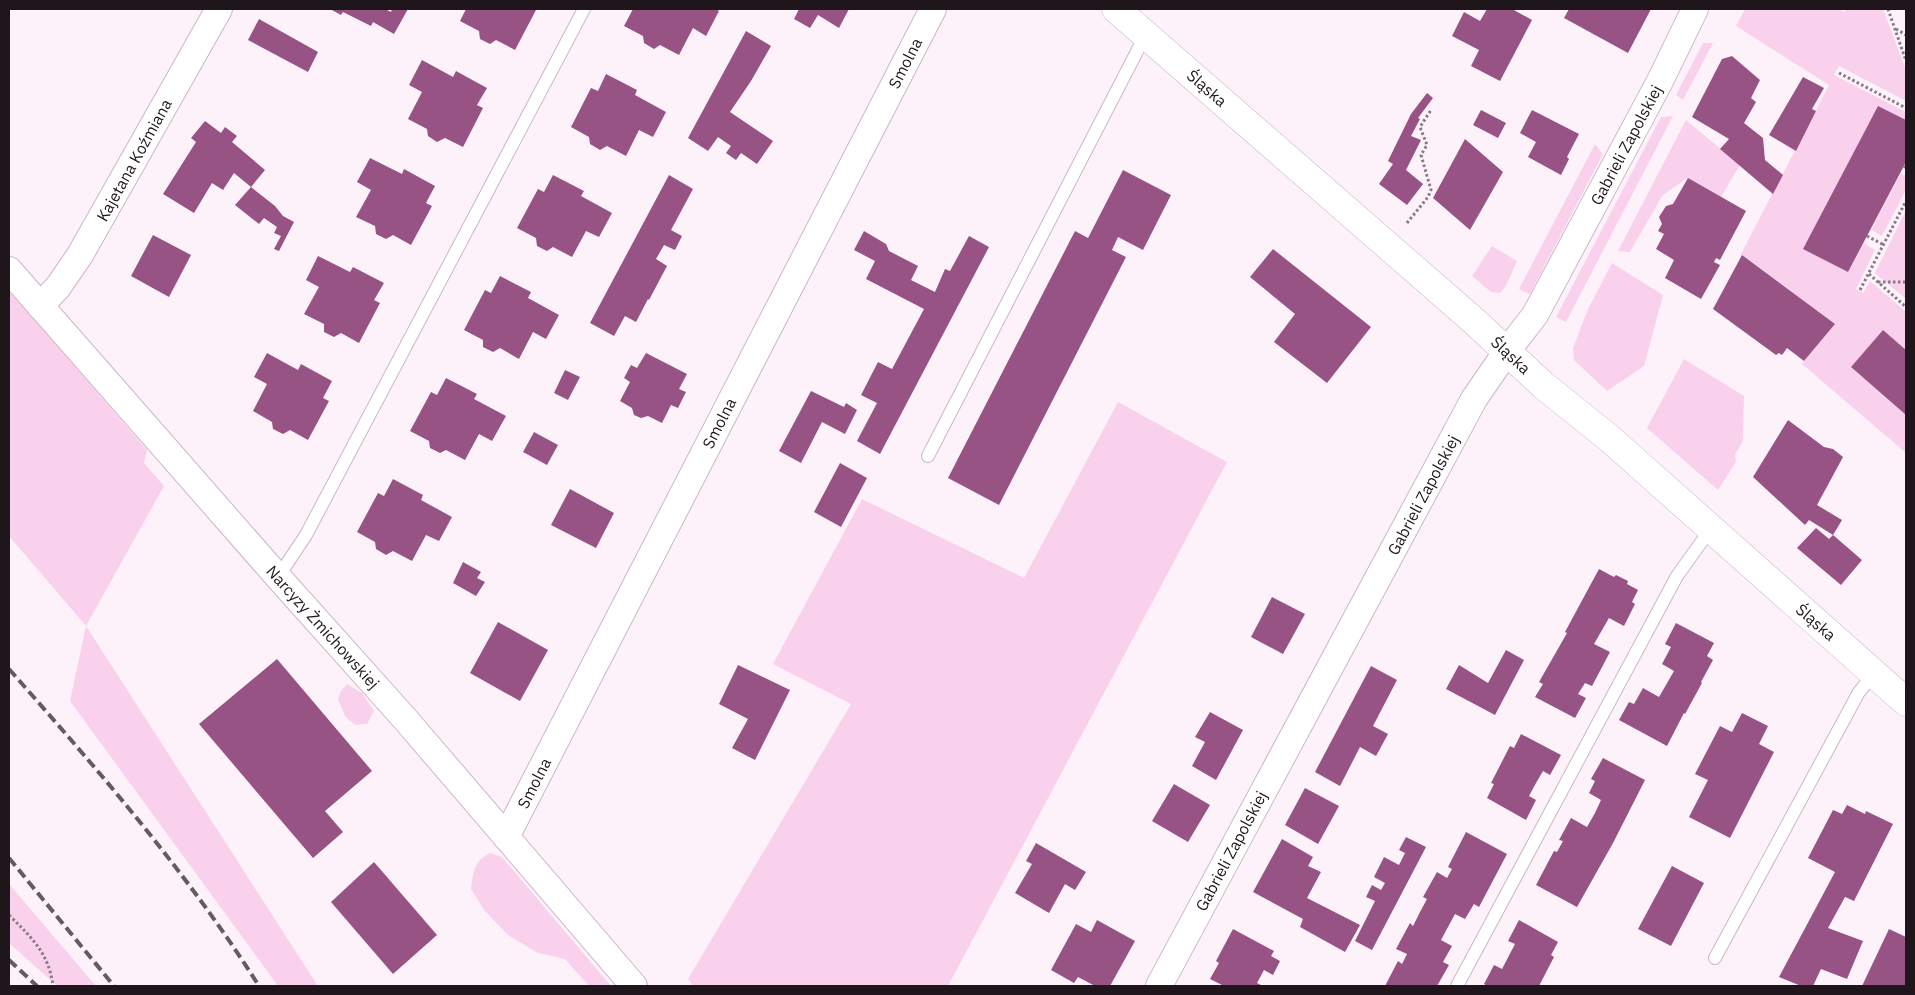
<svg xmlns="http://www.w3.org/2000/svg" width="1915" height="995" font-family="'IBM Plex Sans',sans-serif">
	<rect width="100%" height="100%" fill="#fdf2f9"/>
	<!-- green -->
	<g fill="#fad1ec">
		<polygon points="1745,9 1838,9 1844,12 1846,9 1883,9 1906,70 1906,101 1839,66 1834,75 1906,112 1906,120 1878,106 1804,248 1848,272 1864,243 1875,250 1856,289 1863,293 1870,281 1906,312 1906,350 1883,330 1851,367 1906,415 1906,453 1802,364 1835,324 1741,254 1829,85 1736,26"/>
		<polygon points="1703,43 1713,43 1683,100 1676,95"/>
		<polygon points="1673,116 1566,322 1556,317 1661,117"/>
		<polygon points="1686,120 1740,165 1721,197 1687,178 1662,196 1630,252 1618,251"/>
		<polygon points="1595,144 1603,154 1530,294 1519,289"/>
		<polygon points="1901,173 1906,176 1906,190 1882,236 1871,230"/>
		<polygon points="1906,210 1906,299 1875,273"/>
		<polygon points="1492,246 1517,261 1506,286 1500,293 1491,292 1472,276"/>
		<polygon points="1612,263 1663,295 1644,366 1607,391 1574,360 1573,348 1588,309"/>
		<polygon points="9,290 147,450 144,463 164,486 86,626 318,986 278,986 70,701 86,626 9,536"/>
		<polygon points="1684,359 1744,396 1743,441 1735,455 1736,462 1718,490 1647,428"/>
		<polygon points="1118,402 1227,462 948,986 693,986 688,979 851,704 773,664 862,499 1024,578"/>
		<polygon points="347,684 362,693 374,711 367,724 355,725 345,716 338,699 341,691"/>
		<path d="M490,853l12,4 109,129h-22l-24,-27 -27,-6 -30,-18 -24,-25 -13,-21c2,-17 3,-28 19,-36z"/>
		<polygon points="9,884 96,986 57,986 9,943"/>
	</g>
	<!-- building -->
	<g fill="#975384">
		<polygon points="330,9 385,9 391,12 392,9 408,9 394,34 373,22 371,26 343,12 341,15"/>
		<polygon points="466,9 532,9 536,10 515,50 496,40 490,44 480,39 479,31 460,21"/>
		<polygon points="633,9 716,9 719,11 706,36 693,28 679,55 660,45 654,49 644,43 643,36 624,26"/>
		<polygon points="799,9 849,9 839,28 818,15 810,28 794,19"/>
		<polygon points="1487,9 1512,9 1532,20 1500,81 1471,66 1479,50 1452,36 1464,12 1480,21"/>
		<polygon points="1569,9 1651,9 1628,53 1564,18"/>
		<polygon points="259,19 318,52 308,72 248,40"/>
		<polygon points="746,31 771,46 751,81 730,112 773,141 757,164 741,153 736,160 726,153 731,146 718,137 708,151 688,138"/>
		<polygon points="1732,56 1760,80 1751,98 1756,102 1744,123 1763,138 1765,160 1783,175 1773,194 1720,149 1729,139 1692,117 1722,59"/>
		<polygon points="422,60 453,77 456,71 487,88 477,105 483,108 463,147 445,138 437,142 428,136 427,129 408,119 422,92 409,85"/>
		<polygon points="606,74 637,90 635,95 666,112 653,137 639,130 626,156 607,146 600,150 590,144 589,137 571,127 591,88 598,91"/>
		<polygon points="1803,77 1824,88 1812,109 1816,111 1796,151 1769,135"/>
		<polygon points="1427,93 1433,98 1418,118 1420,119 1411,136 1421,140 1406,170 1423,184 1407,205 1379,184 1393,164 1388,161 1411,114"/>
		<polygon points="1878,106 1906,120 1906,162 1848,272 1803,249"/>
		<polygon points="1481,110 1506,123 1498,138 1473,125"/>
		<polygon points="1532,110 1579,134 1567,157 1569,159 1561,175 1528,157 1536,142 1520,133"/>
		<polygon points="205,121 221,133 225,127 237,136 232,142 265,170 251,187 234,173 223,190 212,183 194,213 163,194 196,142 191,138"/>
		<polygon points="1465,139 1503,172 1470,230 1433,198"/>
		<polygon points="370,158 402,174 404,169 435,186 426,203 432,206 411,245 393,235 386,239 376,234 375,226 356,217 371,190 357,182"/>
		<polygon points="1123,170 1171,195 1143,250 1118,237 1112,250 1126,257 999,505 948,478 1075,231 1088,238"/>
		<polygon points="553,175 584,191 581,196 612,213 599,237 586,231 572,257 553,247 547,251 537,246 536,238 517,228 538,189 544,192"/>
		<polygon points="669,175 693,189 671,230 682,236 675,250 664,245 656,259 667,266 649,300 648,299 636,322 625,316 614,336 590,323"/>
		<polygon points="1688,178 1746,211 1720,260 1716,258 1714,262 1720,265 1701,299 1665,278 1674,260 1656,249 1664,234 1658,231 1662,224 1659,217 1666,206 1673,204"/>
		<polygon points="251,187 275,206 283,216 294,222 279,251 274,249 281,236 274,233 277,227 264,218 259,224 235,205"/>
		<polygon points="864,231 886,244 889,251 918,266 911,280 935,292 945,269 950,271 969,236 989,247 880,454 857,441 877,403 861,395 878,362 892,369 924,309 866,279 875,261 854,250"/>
		<polygon points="153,235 191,255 169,297 131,276"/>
		<polygon points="1273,249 1371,327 1327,383 1274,342 1295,314 1250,277"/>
		<polygon points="1742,255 1835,324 1804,361 1787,348 1782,355 1779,353 1776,355 1713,309"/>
		<polygon points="318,256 350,272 353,267 384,283 374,300 380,303 359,343 341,333 334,337 324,332 324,324 304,314 319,287 306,280"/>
		<polygon points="500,276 531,292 528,298 559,315 546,339 533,332 519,359 500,348 493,352 483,347 483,340 464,330 485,290 491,293"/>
		<polygon points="1883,330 1906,350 1906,415 1851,367"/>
		<polygon points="267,353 298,370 301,364 332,381 323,398 329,401 308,440 290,430 283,434 273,429 272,422 253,411 267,384 254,377"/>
		<polygon points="646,353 687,374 679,389 686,392 678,408 671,405 662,423 648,416 641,418 634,415 632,408 620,401 630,382 624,378 631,365 637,368"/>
		<polygon points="565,370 580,377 568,400 554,393"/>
		<polygon points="446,378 477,394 474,399 506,416 492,441 479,434 465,460 446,450 440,453 430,448 429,441 410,431 431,392 437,395"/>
		<polygon points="811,391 844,407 846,403 857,410 845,434 822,422 801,463 779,451"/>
		<polygon points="1788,420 1824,447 1833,449 1843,457 1817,505 1842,520 1833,535 1809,520 1805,525 1753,477"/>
		<polygon points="534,432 558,445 547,465 523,452"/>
		<polygon points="840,463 867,478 841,527 814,512"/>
		<polygon points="393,479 423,495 421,500 452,517 439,541 426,535 412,561 393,551 386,555 376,549 375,542 357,532 378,493 384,496"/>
		<polygon points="570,489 614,513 596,548 551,525"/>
		<polygon points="1816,528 1829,539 1833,535 1862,560 1841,585 1797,548"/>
		<polygon points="463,562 481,572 477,578 485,582 476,596 453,583"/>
		<polygon points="1599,569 1614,577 1616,575 1628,581 1627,584 1638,590 1632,602 1635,604 1624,626 1609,618 1594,644 1610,652 1592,686 1585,683 1578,694 1586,698 1575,718 1535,697 1543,684 1539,682 1567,633 1565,632"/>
		<polygon points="1272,597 1305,614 1283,654 1251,637"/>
		<polygon points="498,622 548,650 520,701 470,673"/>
		<polygon points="1676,623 1714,643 1707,656 1713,660 1701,682 1702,683 1685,714 1684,713 1667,746 1619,720 1629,702 1634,704 1643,688 1659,697 1674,671 1662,664 1671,647 1665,644"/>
		<polygon points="1506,650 1524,660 1495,715 1446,689 1459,665 1488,683"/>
		<polygon points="277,659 372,771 325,811 343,832 313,858 199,724"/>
		<polygon points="738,665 790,690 755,760 732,748 748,719 719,704"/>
		<polygon points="1371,666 1397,680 1373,726 1388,734 1376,756 1360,747 1340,786 1315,772"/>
		<polygon points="1210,712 1243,730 1216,780 1192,766 1205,742 1195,737"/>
		<polygon points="1742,713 1768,726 1759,744 1774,752 1730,838 1689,817 1708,780 1695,774 1720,726 1732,732"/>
		<polygon points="1521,734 1561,755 1550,775 1543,771 1536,783 1529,796 1536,800 1526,820 1487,798 1494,784 1491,783 1510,746 1514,748"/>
		<polygon points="1603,758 1645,780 1613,843 1577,907 1536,885 1554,851 1557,852 1563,841 1559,840 1571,818 1587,827 1595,813 1601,800 1589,793 1595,781 1591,779"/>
		<polygon points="1174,784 1210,805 1188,842 1152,821"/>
		<polygon points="1305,788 1339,806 1318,844 1285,825"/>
		<polygon points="1847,805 1865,814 1866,811 1893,824 1854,901 1845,897 1828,928 1863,941 1847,979 1821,969 1813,986 1801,986 1779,977 1835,872 1808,858 1833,810 1842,814"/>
		<polygon points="1466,832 1507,854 1479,907 1474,904 1465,919 1455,914 1441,940 1452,946 1443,962 1449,965 1437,986 1385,986 1398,961 1402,964 1407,954 1396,949 1410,923 1413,926 1420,912 1427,899 1423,897 1437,872 1447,878 1452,869 1448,867"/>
		<polygon points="1406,837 1426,847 1372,950 1355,941 1375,901 1366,897 1372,885 1381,890 1385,883 1374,877 1384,857 1399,865 1405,853 1399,850"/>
		<polygon points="1282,839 1313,857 1308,866 1321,872 1307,898 1360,925 1345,952 1300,927 1303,919 1253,892"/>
		<polygon points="1036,843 1086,872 1075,890 1065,884 1049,913 1015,893 1032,864 1026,861"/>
		<polygon points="374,862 437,935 393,974 331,902"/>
		<polygon points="1672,866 1704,883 1671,946 1638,929"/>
		<polygon points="1097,920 1135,941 1110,986 1095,986 1078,977 1074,983 1051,970 1076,924 1091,932"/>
		<polygon points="1519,920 1558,942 1551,955 1554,957 1539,986 1487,986 1484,984 1494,965 1502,969 1515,944 1508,941"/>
		<polygon points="1233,929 1274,951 1271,956 1280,961 1273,975 1264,970 1257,983 1263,986 1224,986 1210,979 1219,963 1216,961"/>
		<polygon points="1889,929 1906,937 1906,986 1862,986"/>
	</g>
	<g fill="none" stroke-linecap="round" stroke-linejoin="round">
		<!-- service casing -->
		<g stroke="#cfb5c6" stroke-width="14">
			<g id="service">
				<polyline points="928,456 1146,34"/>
				<polyline points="278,577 306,535 584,9"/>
				<polyline points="1715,958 1859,692 1874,674"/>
				<polyline points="1457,986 1677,576 1710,530"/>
			</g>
		</g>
		<!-- minor casing -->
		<g stroke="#cfb5c6" stroke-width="28">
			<g id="minor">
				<polyline points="9,270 278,577 406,720 634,986"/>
				<polyline points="40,306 58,287 80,255 219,9"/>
				<polyline points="506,837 933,9"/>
				<polyline points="1159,986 1474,399 1507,351 1535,315 1660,81 1695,9"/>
			</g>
		</g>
		<!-- tertiary casing -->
		<g stroke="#cfb5c6" stroke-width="29">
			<polyline id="tertiary" points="1116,9 1474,321 1543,385 1609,438 1906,702"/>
		</g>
		<!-- path -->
		<g stroke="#857b82" stroke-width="3" stroke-dasharray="2.5 2.5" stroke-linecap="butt">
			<polyline points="1888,9 1906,61"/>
			<polyline points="1896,29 1906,35"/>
			<polyline points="1839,73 1906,108"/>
			<polyline points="1904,166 1906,168"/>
			<polyline points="1407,223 1428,197 1431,190 1421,155 1427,145 1420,127 1431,110"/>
			<polyline points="1867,236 1884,245"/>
			<polyline points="1869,274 1906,307"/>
			<polyline points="1878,282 1906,282"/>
			<polyline points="1860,290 1906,201"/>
			<path d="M9,915c22,22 40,38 44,71"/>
		</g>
		<!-- service -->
		<use href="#service" stroke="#fff" stroke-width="12"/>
		<!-- minor -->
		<use href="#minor" stroke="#fff" stroke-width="26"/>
		<!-- tertiary -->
		<use href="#tertiary" stroke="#fff" stroke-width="28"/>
		<!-- rail -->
		<g stroke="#645b61" stroke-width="4" stroke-dasharray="10 5" stroke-linecap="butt">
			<path d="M9,669c89,101 178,203 250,317"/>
			<polyline points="9,858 114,986"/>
			<polyline points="9,960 37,986"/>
		</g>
	</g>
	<g text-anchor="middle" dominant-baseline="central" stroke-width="4.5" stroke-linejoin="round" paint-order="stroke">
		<!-- street labels -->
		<g font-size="16" fill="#1f161c" stroke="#fff">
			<text transform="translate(905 63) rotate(-63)">Smolna</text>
			<text transform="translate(1207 88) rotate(41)">Śląska</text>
			<text transform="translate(1626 145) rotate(-62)">Gabrieli Zapolskiej</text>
			<text transform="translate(134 160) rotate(-61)">Kajetana Koźmiana</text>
			<text transform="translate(1511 355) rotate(43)">Śląska</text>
			<text transform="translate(719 423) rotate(-63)">Smolna</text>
			<text transform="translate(1423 495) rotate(-62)">Gabrieli Zapolskiej</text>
			<text transform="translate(1816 622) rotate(41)">Śląska</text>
			<text transform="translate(323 627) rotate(48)">Narcyzy Żmichowskiej</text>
			<text transform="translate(534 783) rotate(-63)">Smolna</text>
			<text transform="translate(1231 851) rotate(-62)">Gabrieli Zapolskiej</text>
		</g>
	</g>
	<!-- border -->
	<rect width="1915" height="995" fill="none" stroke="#1f161c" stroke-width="20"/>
</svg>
